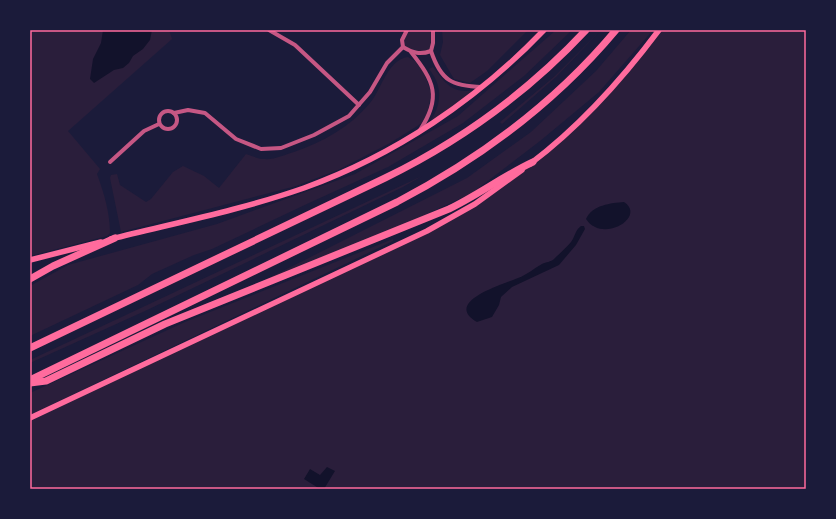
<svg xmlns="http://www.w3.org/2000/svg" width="836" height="519" font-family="'Crimson Pro',serif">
	<rect width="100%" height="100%" fill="#1b1b3a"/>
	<!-- green -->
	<g fill="#2a1e3b">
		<path d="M30,30h139l3,9 -104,92 32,38 -3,5c7,19 13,39 13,59l-3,3 -77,20z"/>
		<polygon points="407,30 433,30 431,51 421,54 403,47 402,40"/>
		<polygon points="442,30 528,30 487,71 470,83 454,79 440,55 443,42"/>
		<polygon points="556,30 572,30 524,76 463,123 388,167 309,203 212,249 194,255 152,274 138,285 30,336 30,286 68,265 217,224 355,174 458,116"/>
		<polygon points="601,30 556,77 502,124 500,122 555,76"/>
		<polygon points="631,30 653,30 599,92 540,141 472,193 397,228 269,278 467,178 531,132 596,71"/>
		<polygon points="659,30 806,30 806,489 30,489 30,418 450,218 533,162 608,91"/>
		<path d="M408,57l7,4 9,12 7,19 -3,21 -6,10 -32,20 -52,27 -42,16 -175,46 -11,-54 1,-3 6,-1 3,11 26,17 5,-3 22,-27 10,-6 21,10 15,12 27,-34c6,2 12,5 18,5 10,1 20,-4 30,-7 29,-10 56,-25 76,-49 12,-14 17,-43 38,-46z"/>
		<path d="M433,67c13,17 19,27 42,23l-45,32c12,-18 13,-36 -1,-53z"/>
		<polygon points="422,176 403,187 145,311 30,363 30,360"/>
		<polygon points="393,239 393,241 30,415 30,393 185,322"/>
	</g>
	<!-- water -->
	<g fill="#12122b">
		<polygon points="103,30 152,30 150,40 143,49 133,56 129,63 123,68 114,70 94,83 90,79 93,59 101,43"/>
		<path d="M624,202c23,15 -22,42 -38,17 6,-14 25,-16 38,-17z"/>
		<path d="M581,226h3l1,3 -9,16 -17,20 -47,22 -11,10 -2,8 -7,12 -15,5c-35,-20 27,-38 41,-44 9,-3 16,-10 24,-14 4,-2 9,-2 12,-5 5,-5 13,-12 17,-17 4,-5 4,-12 10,-16z"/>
		<polygon points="327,467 335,471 324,489 320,489 304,479 310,469 320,475"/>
	</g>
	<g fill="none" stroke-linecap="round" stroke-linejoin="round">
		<!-- minor -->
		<g stroke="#c65784" stroke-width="4">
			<polyline points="269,30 295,45 359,105"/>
			<path d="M407,30l-5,10 1,7c10,6 17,8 28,4"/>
			<path d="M431,51c10,30 21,35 51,36"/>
			<polyline points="431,51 433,43 433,30"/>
			<path d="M411,52c23,29 31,45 9,78"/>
			<circle cx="168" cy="120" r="9"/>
			<polyline points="174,113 188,110 205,113 236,139 261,149 281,148 314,135 349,116 370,92 387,63 403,47"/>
			<polyline points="110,162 144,131 159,124"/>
		</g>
		<!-- secondary -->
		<g stroke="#ff6b9d" stroke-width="5.5">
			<path d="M530,164c48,-36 93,-86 129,-134"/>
			<path d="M111,239c64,-16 130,-29 193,-51 91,-33 173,-88 240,-158"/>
			<polyline points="30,260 101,242"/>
			<polyline points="30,418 427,231 475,204 522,170"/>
		</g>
		<!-- motorway -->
		<g stroke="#ff6b9d" stroke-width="7">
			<polyline points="30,279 53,266 115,238"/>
			<path d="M30,348l355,-170c76,-37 143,-86 201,-148"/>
			<path d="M30,380l367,-178c84,-44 158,-99 219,-172"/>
			<path d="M30,383l16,-2 119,-57 284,-115c29,-14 54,-33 84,-47"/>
		</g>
	</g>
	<!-- border -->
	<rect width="836" height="519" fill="none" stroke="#1b1b3a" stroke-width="62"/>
	<rect x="31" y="31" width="774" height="457" fill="none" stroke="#ff6b9d" stroke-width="1.5"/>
</svg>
